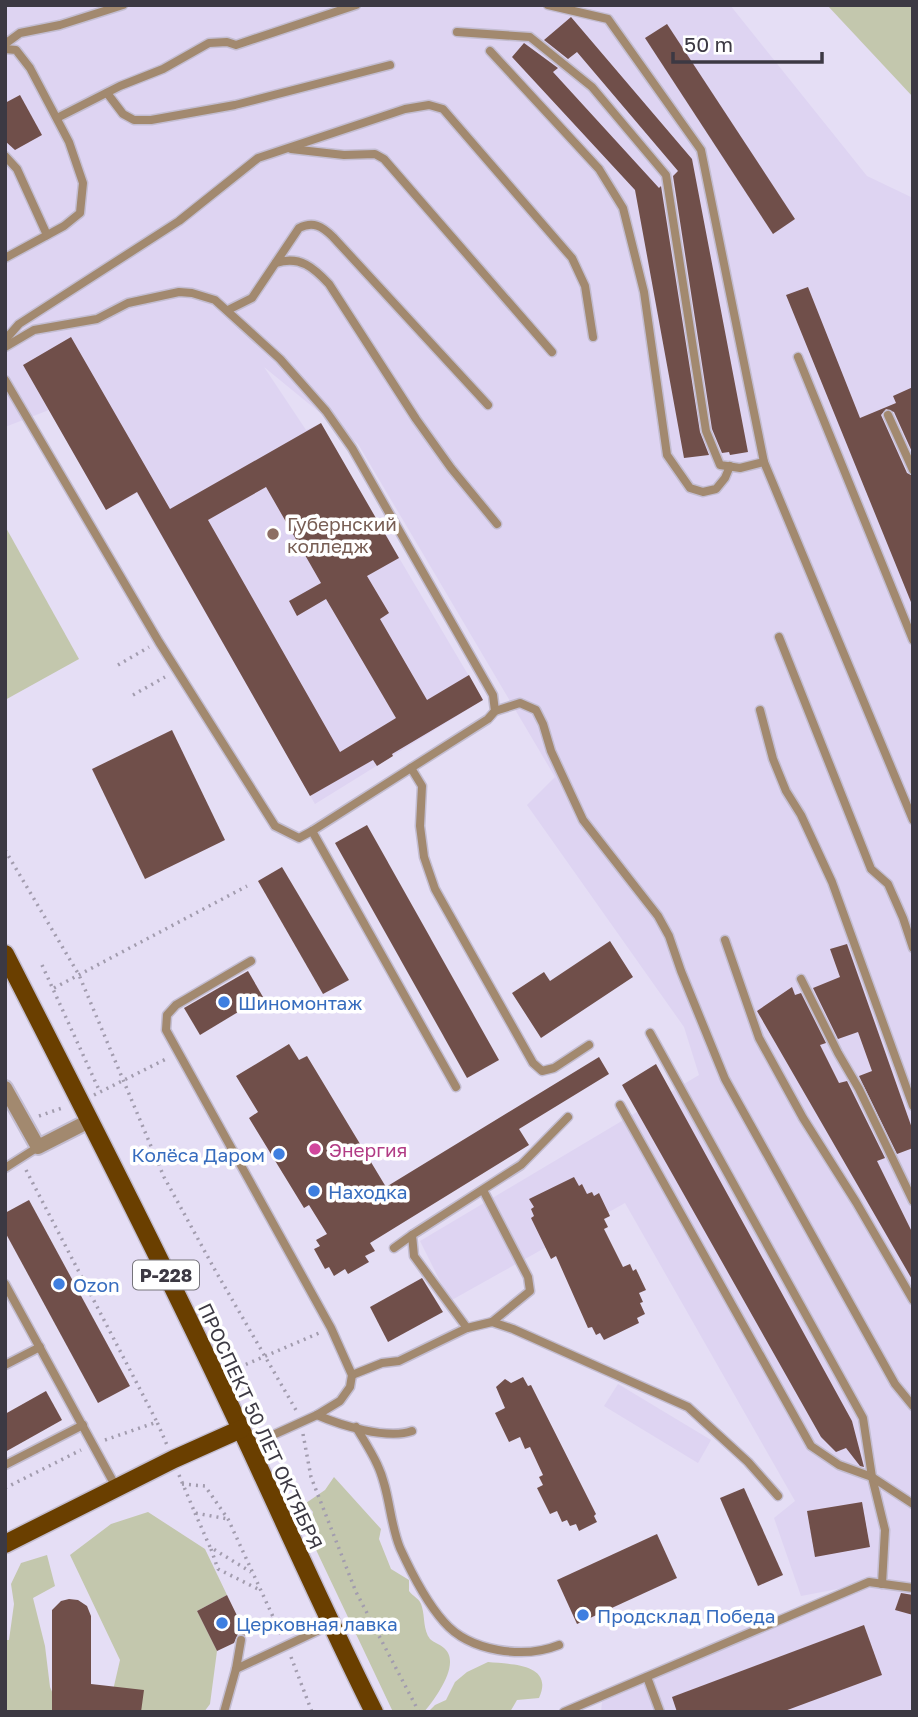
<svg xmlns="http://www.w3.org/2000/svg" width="918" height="1717" font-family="'Golos Text',sans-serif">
	<rect width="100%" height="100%" fill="#e5def5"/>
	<!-- built -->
	<g fill="#ded4f2">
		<polygon points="5,5 730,5 867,176 913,198 913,1712 601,1712 602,1702 864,1584 801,1596 774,1518 795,1501 625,1203 450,1301 420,1241 699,1075 684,1027 527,805 555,777 358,444 264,367 306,430 320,424 483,700 315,804 137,493 106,510 49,410 5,427"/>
		<polygon points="618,1384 711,1440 698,1463 604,1406"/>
	</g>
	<!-- green -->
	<g fill="#c3c7ad">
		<polygon points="827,5 913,5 913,97"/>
		<polygon points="5,526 79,659 5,700"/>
		<path d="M334,1477l47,52 -2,10 12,30 18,11v11c4,6 11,7 13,16 3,10 1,23 8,32 4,4 10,5 14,9 18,15 -9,51 -20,64h-31l-84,-177 4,-23 -7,-9 19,-13z"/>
		<polygon points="148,1512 205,1549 227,1595 197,1611 217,1651 210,1704 204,1712 108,1712 120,1660 70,1555 111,1524"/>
		<polygon points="47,1555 55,1586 33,1598 45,1646 50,1687 58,1706 57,1712 5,1712 5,1640 9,1640 14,1604 11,1584 21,1563"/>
		<path d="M488,1662c21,2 67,1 51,36l-22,2 -7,12h-82l7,-7 11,-5 9,-18 12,-10z"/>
	</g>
	<!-- building -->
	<g fill="#704f4a" fill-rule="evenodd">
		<polygon points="571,17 692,159 748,452 730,455 729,452 722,453 712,429 673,176 678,171 577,52 568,59 544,40"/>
		<polygon points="667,24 795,219 773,234 645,38"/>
		<polygon points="524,43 558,68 553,72 659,188 661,186 700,432 709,455 684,458 635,190 512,57"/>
		<polygon points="20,95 42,135 15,150 5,141 5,103"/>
		<polygon points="808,287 860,418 896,403 893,396 913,387 913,454 894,412 886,409 881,415 907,473 913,476 913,607 786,295"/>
		<path d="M71,337l99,172 151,-86 78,135 -32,18 22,37 -9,6 47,81 42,-25 14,25 -91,54 1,2 -16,10 -4,-6 -63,36 -173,-304 -31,18 -83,-145zM266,487l55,96 -32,18 8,15 29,-17 70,119 -56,34 -132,-232z"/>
		<polygon points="172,730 225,840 145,879 92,769"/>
		<polygon points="367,825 499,1060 467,1078 335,843"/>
		<polygon points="282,867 349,980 323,994 258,881"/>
		<polygon points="610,941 633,977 541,1038 512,993 544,972 550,981"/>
		<polygon points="847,944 913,1131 913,1148 897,1154 859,1076 872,1071 858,1032 838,1039 813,988 840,977 830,949"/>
		<polygon points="248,971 263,997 200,1035 184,1008"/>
		<polygon points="792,987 795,995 801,993 826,1043 820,1045 839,1083 847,1081 885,1158 877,1161 913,1234 913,1281 757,1011"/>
		<polygon points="289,1044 299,1060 307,1056 386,1187 599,1057 609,1074 519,1129 529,1145 370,1243 375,1251 365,1256 369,1262 348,1274 345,1269 334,1276 329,1267 325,1269 314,1249 320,1246 316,1240 327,1234 309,1205 304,1208 249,1118 258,1112 236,1076"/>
		<polygon points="656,1064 852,1421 864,1467 860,1466 846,1448 836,1452 821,1437 622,1085"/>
		<polygon points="574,1177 579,1186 582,1184 587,1194 592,1192 594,1196 599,1193 610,1216 604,1219 608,1227 604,1229 623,1267 630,1264 633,1271 636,1269 646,1290 639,1293 643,1302 640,1303 645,1314 637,1318 639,1323 604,1340 600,1333 596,1335 592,1327 588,1328 556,1256 551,1259 531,1218 534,1216 531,1209 534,1207 529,1199"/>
		<polygon points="29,1200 130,1386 98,1403 5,1232 5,1213"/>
		<polygon points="422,1278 443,1312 388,1342 370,1307"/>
		<polygon points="523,1377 528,1386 531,1385 596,1514 594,1516 597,1522 579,1531 576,1524 570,1526 567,1520 562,1522 557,1511 550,1514 537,1488 543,1485 539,1477 543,1475 530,1447 525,1449 520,1437 509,1442 495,1413 505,1408 496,1387 505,1379 511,1383"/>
		<polygon points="46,1391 62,1420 5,1452 5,1414"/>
		<polygon points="744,1488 783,1575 758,1586 720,1498"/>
		<polygon points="862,1502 870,1547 815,1557 807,1511"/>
		<polygon points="657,1534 677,1578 577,1624 557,1580"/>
		<polygon points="901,1593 913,1595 913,1615 895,1610"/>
		<polygon points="227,1595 247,1636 238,1634 234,1643 217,1651 197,1611"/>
		<polygon points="69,1599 78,1600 87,1606 91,1616 91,1684 144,1690 141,1712 52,1712 52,1610 61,1601"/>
		<polygon points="864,1625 882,1675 782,1712 677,1712 672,1697"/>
	</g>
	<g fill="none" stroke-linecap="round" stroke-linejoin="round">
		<!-- service casing -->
		<g stroke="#c3bdd1" stroke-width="11">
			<g id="service">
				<polyline points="548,5 608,19 701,150 764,462 913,820"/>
				<polyline points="457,32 530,37 592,87 666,175 706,431 720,465 740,468 764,462"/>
				<polyline points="5,44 20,33 60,25 123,5"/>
				<polyline points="5,49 16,50 30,68 69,142 83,183 80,213 64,226 5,258"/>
				<polyline points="490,51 599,169 623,208 644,292 667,455 690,488 703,492 716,489 725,478 730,466"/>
				<polyline points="107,93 123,114 134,120 151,120 235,105 390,65"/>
				<polyline points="57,118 120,86 163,69 209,43 227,42 236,45 356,5"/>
				<polyline points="291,149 344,155 375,154 384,159 552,352"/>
				<polyline points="5,156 17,169 47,235"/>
				<path d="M276,263c24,-8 38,5 53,21l87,135 35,49 46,56"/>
				<path d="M228,310l24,-12 47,-70c14,-7 23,-2 34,9l155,168"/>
				<polyline points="5,340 19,324 179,221 258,158 405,109 429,105 443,109 572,258 585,286 593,337"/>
				<polyline points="5,347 34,330 97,319 128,303 179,292 192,293 215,300 280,359 326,411 352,448 493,695 495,711 488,719 312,831 299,838 275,826 159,642 5,380"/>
				<polyline points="798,357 913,640"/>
				<polyline points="888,415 913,470"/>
				<polyline points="779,637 871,869 888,884 903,918 913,948"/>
				<polyline points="760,710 773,759 786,791 801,815 832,882 913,1106"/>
				<polyline points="495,711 520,703 536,710 543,724 551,751 583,820 658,916 669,936 681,971 725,1079 895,1384 913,1406"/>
				<polyline points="411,768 422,786 420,826 424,857 435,889 533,1063 542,1071 554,1068 589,1045"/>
				<polyline points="312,831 456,1087"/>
				<polyline points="725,940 759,1038 803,1118 856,1202 913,1300"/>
				<polyline points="801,979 838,1053 859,1089 913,1201"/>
				<polyline points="650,1033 863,1418 872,1477 885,1530 882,1584"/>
				<polyline points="620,1105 811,1446 839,1465 872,1477 913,1504"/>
				<polyline points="5,1168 38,1147"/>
				<polyline points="483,1190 528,1277 530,1291 492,1322"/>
				<polyline points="394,1248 412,1235"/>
				<polyline points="5,1284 116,1487"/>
				<polyline points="467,1328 492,1322 513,1329 688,1407 748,1462 778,1496"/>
				<polyline points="5,1365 40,1347"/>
				<polyline points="352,1375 382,1363 399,1361 467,1328 414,1256 412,1235 521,1165 568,1117"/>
				<path d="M317,1415c23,10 70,25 95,16"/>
				<path d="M356,1427c7,12 15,24 21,37 13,27 12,57 23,84 11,24 26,54 44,74 26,30 80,37 115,23"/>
				<polyline points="249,1446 317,1415 340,1401 350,1387 352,1375 331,1328 166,1030 167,1015 176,1005 251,961"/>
				<polyline points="5,1465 83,1425"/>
				<polyline points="236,1669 330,1625"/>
				<polyline points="647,1677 660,1712"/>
				<polyline points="224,1712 236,1669 241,1640"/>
				<polyline points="564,1712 869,1582 913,1588"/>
			</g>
		</g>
		<!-- minor casing -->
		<g stroke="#c3bdd1" stroke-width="18">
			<polyline id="minor" points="5,1088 38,1147 91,1120"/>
		</g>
		<!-- primary casing -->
		<g stroke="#c3bdd1" stroke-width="21">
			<g id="primary">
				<path d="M5,954c80,157 161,315 236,475 44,94 86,189 133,283"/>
				<polyline points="5,1544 174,1459 241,1429"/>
			</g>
		</g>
		<!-- path -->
		<g stroke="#a29cae" stroke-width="3.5" stroke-dasharray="2 5" stroke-linecap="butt">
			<polyline points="118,665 149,647"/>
			<polyline points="133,695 165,677"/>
			<polyline points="5,850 79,975 164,1177 215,1270 296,1410"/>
			<polyline points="42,965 100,1092"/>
			<polyline points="54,988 247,886"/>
			<polyline points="94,1095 166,1059"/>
			<polyline points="39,1116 65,1107"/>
			<polyline points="26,1170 157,1422"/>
			<polyline points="233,1370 319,1333"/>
			<polyline points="303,1434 311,1477 356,1592 419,1712"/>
			<polyline points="105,1440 157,1422 167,1445"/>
			<polyline points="179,1475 195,1513 228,1519"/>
			<polyline points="182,1484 205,1486 228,1519 281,1634"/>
			<polyline points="5,1488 81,1450"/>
			<polyline points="195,1513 210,1547 251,1572"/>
			<polyline points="211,1549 218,1569 258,1589"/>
			<polyline points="291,1657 312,1712"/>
		</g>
		<!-- service -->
		<use href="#service" stroke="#a2896f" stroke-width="8"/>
		<!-- minor -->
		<use href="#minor" stroke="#a2896f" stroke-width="14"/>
		<!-- primary -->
		<use href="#primary" stroke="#6a3f00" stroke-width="18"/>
	</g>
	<!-- markers -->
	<circle fill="#8d6e63" stroke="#fff" stroke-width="2.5" cx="273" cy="534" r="7"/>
	<g fill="#3f7fe0" stroke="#fff" stroke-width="2.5">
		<circle cx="224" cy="1002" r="7"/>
		<circle cx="279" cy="1154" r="7"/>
		<circle cx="314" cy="1191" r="7"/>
		<circle cx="59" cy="1284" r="7"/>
		<circle cx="583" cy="1615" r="7"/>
		<circle cx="222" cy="1623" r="7"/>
	</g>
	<circle fill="#d1479c" stroke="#fff" stroke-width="2.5" cx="315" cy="1149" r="7"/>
	<g text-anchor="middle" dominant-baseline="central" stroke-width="7" stroke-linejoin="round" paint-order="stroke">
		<!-- shield labels -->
		<rect fill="#fff" stroke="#76747b" stroke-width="2" x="133" y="1260.5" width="66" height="29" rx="5"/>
		<g font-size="18" font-weight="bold" fill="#3c3943">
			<text x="166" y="1275">Р-228</text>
		</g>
		<!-- education labels -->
		<g font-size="19" fill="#785e54" stroke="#fff" text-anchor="start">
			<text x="287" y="523">Губернский<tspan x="287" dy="22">колледж</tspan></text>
		</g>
		<!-- shop labels -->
		<g font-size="19" fill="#366cbe" stroke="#fff" text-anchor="start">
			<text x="238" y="1002">Шиномонтаж</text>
			<text x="265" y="1154" text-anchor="end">Колёса Даром</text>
			<text x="328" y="1191">Находка</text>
			<text x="73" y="1284">Ozon</text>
			<text x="597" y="1615">Продсклад Победа</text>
			<text x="236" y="1623">Церковная лавка</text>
		</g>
		<!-- hotel labels -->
		<g font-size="19" fill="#b23c85" stroke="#fff" text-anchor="start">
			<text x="329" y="1149">Энергия</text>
		</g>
		<!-- street labels -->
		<g font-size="19" fill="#3c3943" stroke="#fff">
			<text transform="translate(261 1426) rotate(65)">ПРОСПЕКТ 50 ЛЕТ ОКТЯБРЯ</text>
		</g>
	</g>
	<!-- border -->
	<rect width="918" height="1717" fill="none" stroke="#3c3943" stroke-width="14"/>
	<!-- scale -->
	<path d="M673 52v10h149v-10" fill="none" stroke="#3c3943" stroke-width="3.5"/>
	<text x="684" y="52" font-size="21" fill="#3c3943" stroke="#ffffff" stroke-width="5" paint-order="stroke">50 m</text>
</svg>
